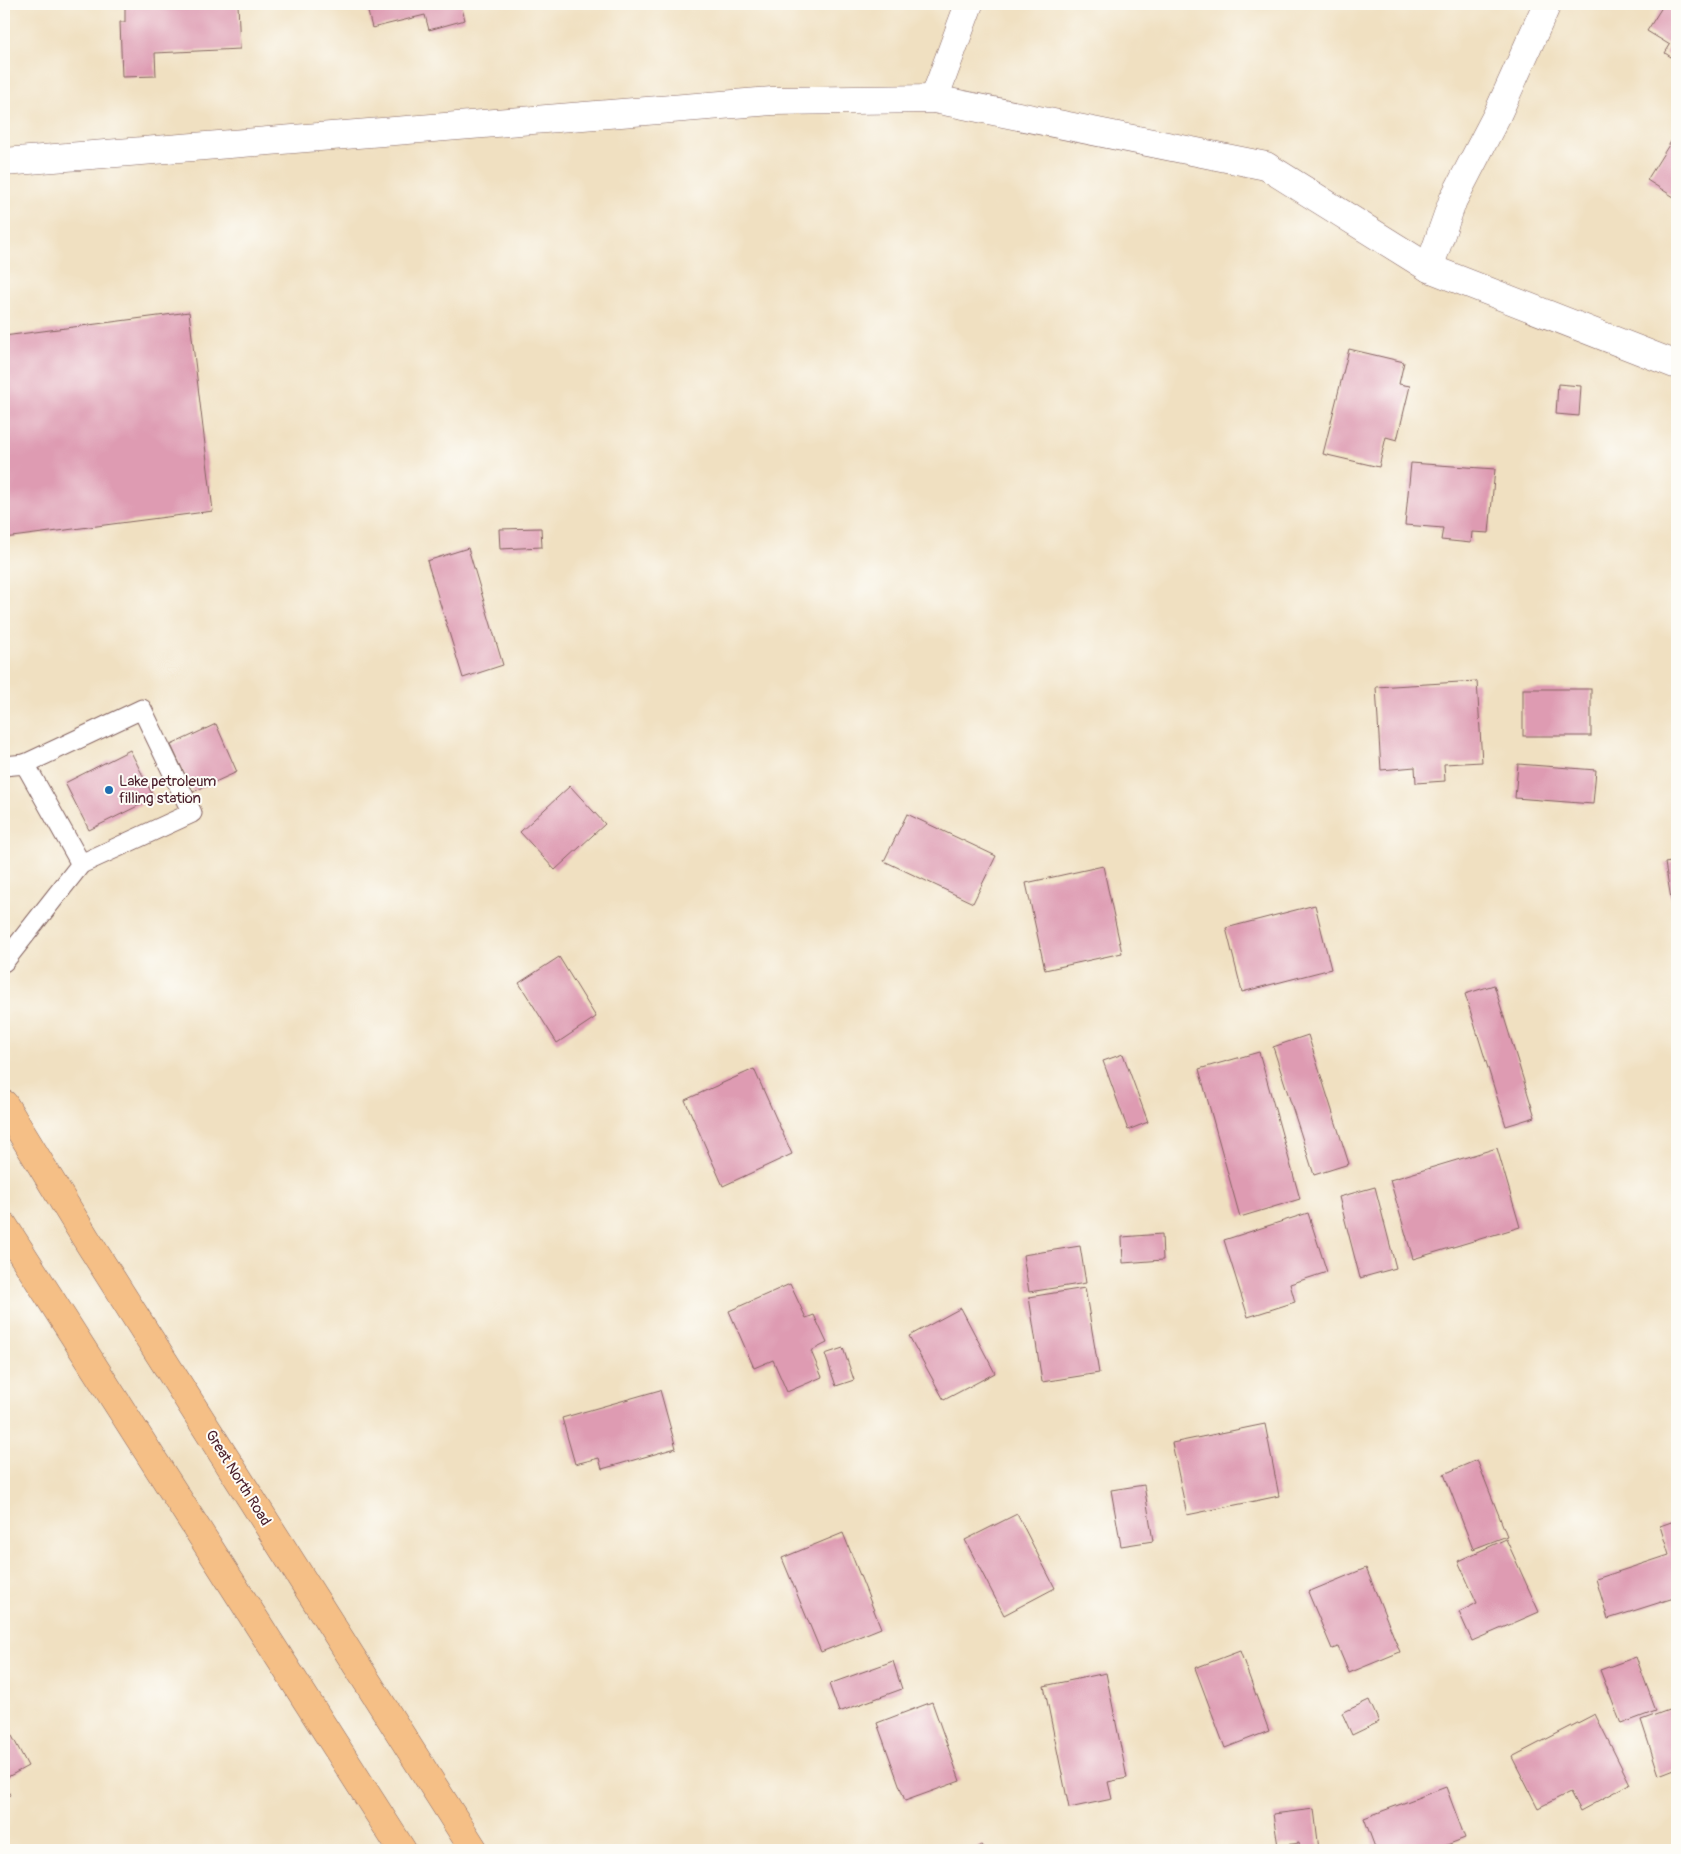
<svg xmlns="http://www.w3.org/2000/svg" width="1681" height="1854" font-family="Pangolin,sans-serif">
	<rect width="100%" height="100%" fill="#fdfcf7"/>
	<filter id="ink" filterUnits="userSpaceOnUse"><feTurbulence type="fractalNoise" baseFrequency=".02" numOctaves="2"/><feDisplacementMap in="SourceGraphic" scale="10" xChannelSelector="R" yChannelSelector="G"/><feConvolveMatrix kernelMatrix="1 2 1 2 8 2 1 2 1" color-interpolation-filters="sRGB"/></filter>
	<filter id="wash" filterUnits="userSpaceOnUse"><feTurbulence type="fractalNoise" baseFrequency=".0096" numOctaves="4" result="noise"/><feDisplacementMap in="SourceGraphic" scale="20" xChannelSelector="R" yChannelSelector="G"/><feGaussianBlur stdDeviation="1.12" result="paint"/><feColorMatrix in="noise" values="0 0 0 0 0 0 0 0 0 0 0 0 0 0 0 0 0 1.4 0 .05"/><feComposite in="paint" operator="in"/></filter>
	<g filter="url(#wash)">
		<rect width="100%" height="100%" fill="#f0e0c1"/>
		<g id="blocks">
			<!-- building -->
			<g fill="#de9bb2">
				<polygon points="125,4 238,4 240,49 155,53 156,76 122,77 120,22 125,22"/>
				<polygon points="366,4 461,4 465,20 429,30 425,15 372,28"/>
				<polygon points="1664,4 1677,4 1677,61 1665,53 1670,45 1647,31"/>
				<polygon points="1677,132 1677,199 1647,180"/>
				<polygon points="189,312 213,511 4,538 4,336"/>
				<polygon points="1349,349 1404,362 1399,384 1410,386 1397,440 1386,437 1379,467 1323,454"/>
				<polygon points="1558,384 1581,386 1579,416 1556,414"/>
				<polygon points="1411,463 1495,469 1489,533 1472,532 1471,543 1441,540 1443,528 1405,525"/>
				<polygon points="541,528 542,547 500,549 499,529"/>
				<polygon points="468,548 503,665 463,678 427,561"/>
				<polygon points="1477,681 1482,762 1444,764 1445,781 1416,783 1415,767 1381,770 1376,687"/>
				<rect x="1523" y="689" width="68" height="47"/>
				<polygon points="216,724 237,772 193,792 171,745"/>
				<polygon points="130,750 154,798 89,830 65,783"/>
				<polygon points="1518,764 1596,770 1593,804 1515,798"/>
				<polygon points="570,786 605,824 555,870 520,832"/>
				<polygon points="907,814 996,856 973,903 884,861"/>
				<polygon points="1677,861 1677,917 1674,917 1665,863"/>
				<polygon points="1103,866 1122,953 1045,970 1026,883"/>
				<polygon points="1315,905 1331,969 1242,992 1226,928"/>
				<polygon points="559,957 596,1017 557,1043 519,983"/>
				<polygon points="1494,985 1535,1117 1506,1126 1465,994"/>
				<polygon points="1308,1035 1349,1164 1314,1175 1273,1047"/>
				<polygon points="1259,1052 1300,1199 1240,1217 1199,1069"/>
				<polygon points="1123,1054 1148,1122 1128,1130 1103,1061"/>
				<polygon points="754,1069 792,1154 723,1186 685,1100"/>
				<polygon points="1497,1148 1520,1227 1413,1259 1390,1180"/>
				<polygon points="1375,1187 1396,1268 1360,1278 1339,1197"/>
				<polygon points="1308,1213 1327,1272 1290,1284 1295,1302 1248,1317 1224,1240"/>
				<polygon points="1162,1234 1163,1260 1123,1263 1122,1237"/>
				<polygon points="1080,1246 1086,1283 1029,1292 1023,1255"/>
				<polygon points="790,1284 806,1318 814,1315 827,1343 811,1351 822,1377 787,1392 773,1360 754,1368 729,1311"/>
				<polygon points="1085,1288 1099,1373 1042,1382 1029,1297"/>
				<polygon points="961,1308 995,1373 944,1400 909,1336"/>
				<polygon points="843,1348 854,1380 836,1386 825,1354"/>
				<polygon points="660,1390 676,1448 602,1469 599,1458 575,1464 562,1418"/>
				<polygon points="1265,1424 1279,1496 1187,1515 1172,1443"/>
				<polygon points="1477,1460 1507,1536 1473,1549 1444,1474"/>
				<polygon points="1144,1485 1153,1541 1121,1546 1111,1490"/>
				<polygon points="1017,1514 1055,1588 1004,1615 965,1540"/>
				<polygon points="1677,1520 1677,1597 1608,1619 1596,1579 1669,1555 1660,1526"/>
				<polygon points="843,1533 881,1628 821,1652 782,1558"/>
				<polygon points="1506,1539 1539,1612 1472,1641 1459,1612 1477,1603 1458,1561"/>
				<polygon points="1366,1568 1400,1652 1349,1673 1338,1647 1332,1649 1308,1592"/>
				<polygon points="1240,1651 1269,1731 1225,1748 1195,1668"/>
				<polygon points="1636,1657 1656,1711 1621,1724 1600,1670"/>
				<polygon points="893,1661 902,1689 839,1712 829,1684"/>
				<polygon points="1106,1673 1127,1778 1108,1782 1112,1799 1069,1808 1044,1686"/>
				<polygon points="1369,1700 1379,1722 1352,1735 1342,1713"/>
				<polygon points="932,1702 960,1781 905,1801 877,1723"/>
				<polygon points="1677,1707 1677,1768 1659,1775 1641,1720"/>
				<polygon points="1595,1714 1630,1784 1580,1811 1570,1792 1538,1808 1512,1757"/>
				<polygon points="4,1721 28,1766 4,1779"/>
				<polygon points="4,1783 10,1795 4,1798"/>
				<polygon points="1446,1787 1465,1838 1434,1850 1428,1850 1425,1845 1411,1850 1376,1850 1364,1818"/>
				<polygon points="1314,1809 1319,1850 1300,1850 1299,1843 1278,1846 1273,1814"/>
				<polygon points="982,1845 985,1850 974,1850"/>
			</g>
		</g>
	</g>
	<g filter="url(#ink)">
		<use href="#blocks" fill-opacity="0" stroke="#846360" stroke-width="1"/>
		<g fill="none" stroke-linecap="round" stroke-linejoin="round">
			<!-- lane casing -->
			<g stroke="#846360" stroke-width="21">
				<g id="lane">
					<polyline points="25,764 142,709 192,813 81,864"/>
					<polyline points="4,766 25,764 81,864 4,962"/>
				</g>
			</g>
			<!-- street casing -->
			<g stroke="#846360" stroke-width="29">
				<g id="street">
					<polyline points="934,99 969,4"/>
					<polyline points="4,162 772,101 934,99 1266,166 1429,268 1677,365"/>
					<polyline points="1429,268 1453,200 1497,115 1547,4"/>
				</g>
			</g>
			<!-- highway casing -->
			<g stroke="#846360" stroke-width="29">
				<g id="highway">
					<polyline points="4,1104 85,1237 474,1850"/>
					<polyline points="4,1226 402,1850"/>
				</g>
			</g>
			<!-- lane -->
			<use href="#lane" stroke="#fff" stroke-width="19"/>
			<!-- street -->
			<use href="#street" stroke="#fff" stroke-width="28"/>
			<!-- highway -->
			<use href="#highway" stroke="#f5bf86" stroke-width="28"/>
		</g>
	</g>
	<!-- markers -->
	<circle fill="#1f6fb2" stroke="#fdfcf7" stroke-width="2" cx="109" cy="790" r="5"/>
	<g text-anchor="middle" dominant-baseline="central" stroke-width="4" stroke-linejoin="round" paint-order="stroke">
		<!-- poi labels -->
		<g font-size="15" fill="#4a1f2b" stroke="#fdfcf7" text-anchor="start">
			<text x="119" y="781">Lake petroleum<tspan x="119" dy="17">filling station</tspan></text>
		</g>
		<!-- street labels -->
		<g font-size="15" fill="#4a1f2b" stroke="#fdfcf7">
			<text transform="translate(238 1478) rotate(58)">Great North Road</text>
		</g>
	</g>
	<!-- margin -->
	<rect width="1681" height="1854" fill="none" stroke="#fdfcf7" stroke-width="20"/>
</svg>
